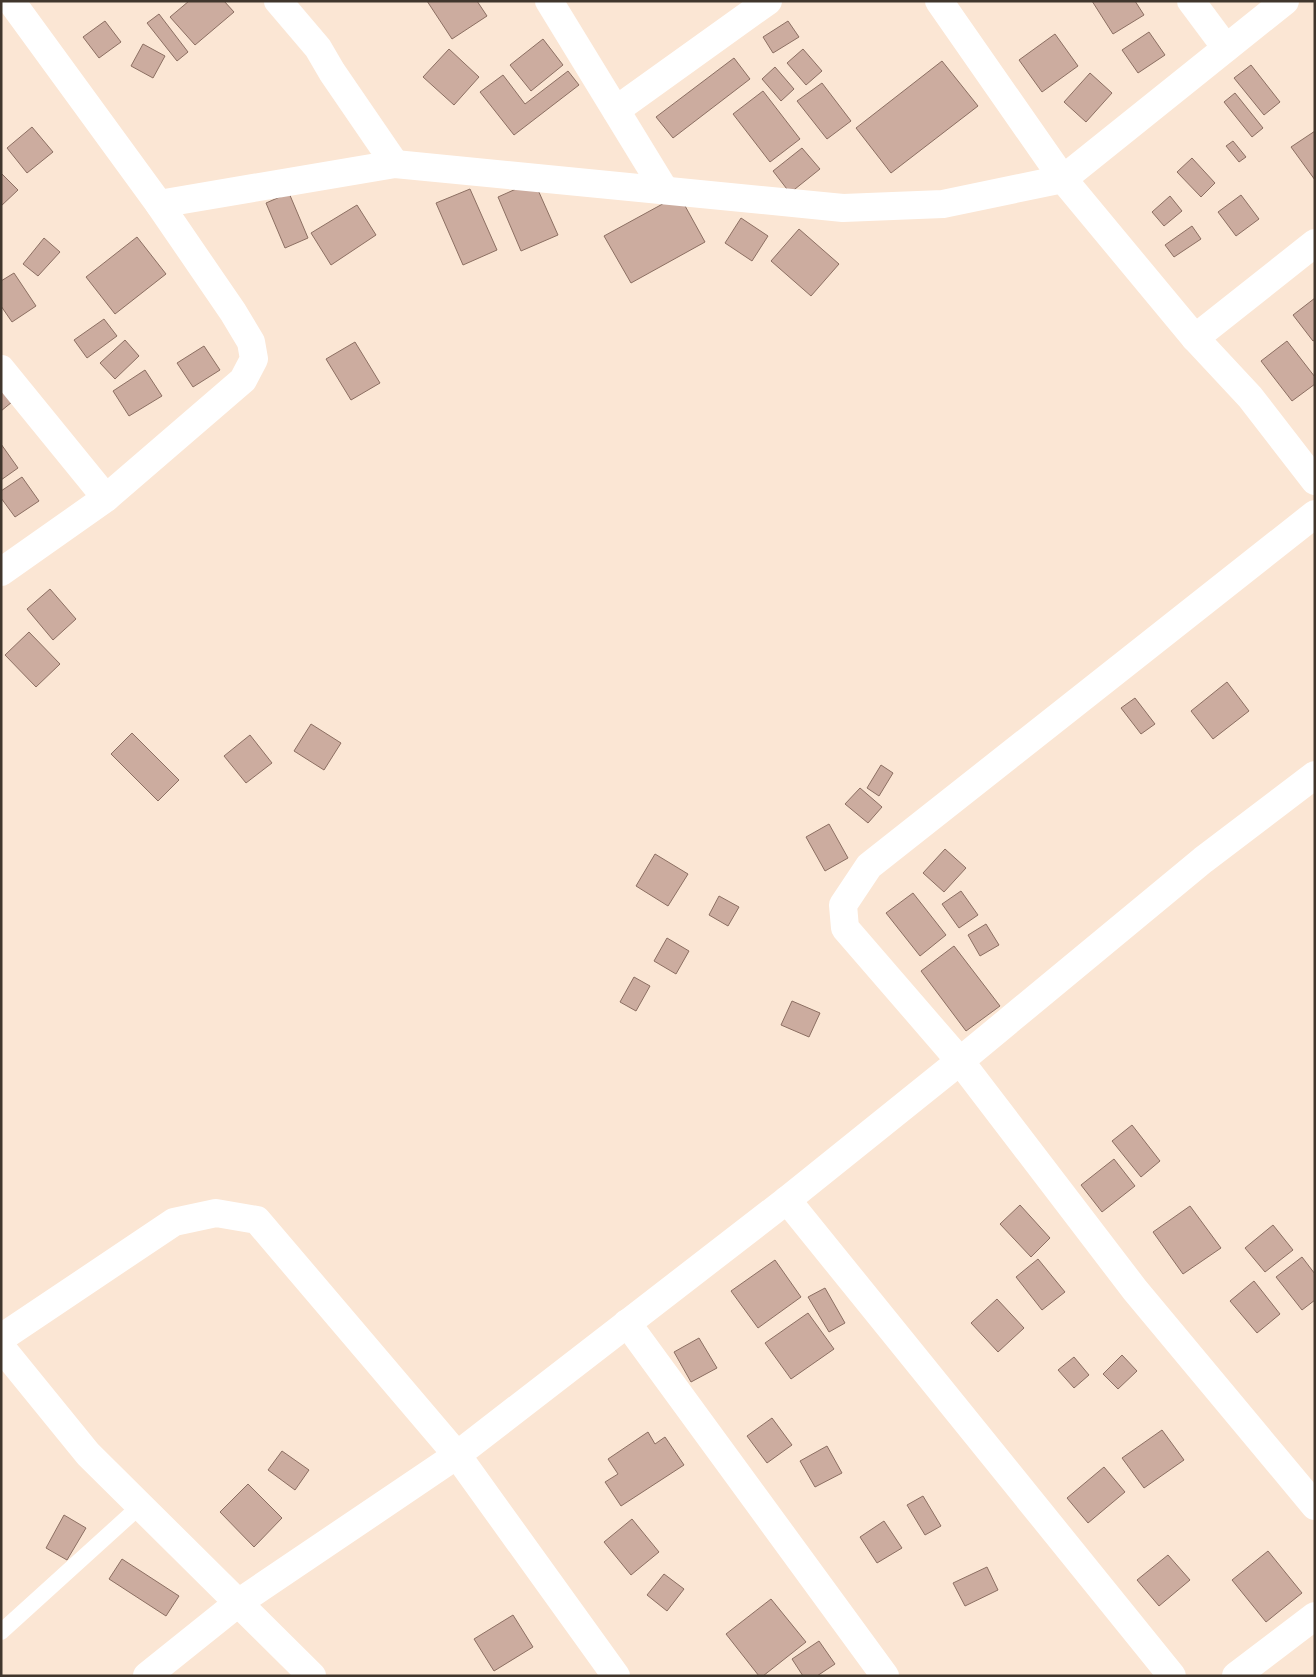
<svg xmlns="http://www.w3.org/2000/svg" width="1316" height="1677" font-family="'Alegreya Sans',sans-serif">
<rect width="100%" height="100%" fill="#fbe6d4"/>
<!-- building -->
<g fill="#ccac9f" stroke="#8c6f62">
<path d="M189,1H224L234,12L195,45L170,17Z"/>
<path d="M427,1H477L487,16L452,39Z"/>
<path d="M1092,1H1135L1144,15L1113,34Z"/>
<path d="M159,14L188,52L177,61L147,23Z"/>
<path d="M105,21L121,42L99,58L83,37Z"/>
<path d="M788,21L799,37L773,53L763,37Z"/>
<path d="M1149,32L1165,55L1138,73L1122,50Z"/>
<path d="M1055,34L1078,66L1042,92L1019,60Z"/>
<path d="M543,39L563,65L531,91L510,65Z"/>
<path d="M143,44L165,56L153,78L131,66Z"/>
<path d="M449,49L479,77L454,105L423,77Z"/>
<path d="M803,49L822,71L806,85L787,63Z"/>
<path d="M734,58L750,79L673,138L656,117Z"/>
<path d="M942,61L978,106L891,173L856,128Z"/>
<path d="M1251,65L1280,102L1264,115L1234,78Z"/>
<path d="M775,67L794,89L781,101L762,79Z"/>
<path d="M568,71L579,85L514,135L480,92L503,75L525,104Z"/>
<path d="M1090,73L1112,93L1086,122L1064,102Z"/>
<path d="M822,83L851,121L827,139L797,101Z"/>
<path d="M763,91L800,139L770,162L733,114Z"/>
<path d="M1235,93L1263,128L1252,137L1224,102Z"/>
<path d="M32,127L53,152L27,173L7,148Z"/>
<path d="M1315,131V180L1291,147Z"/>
<path d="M1233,141L1246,157L1239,162L1226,146Z"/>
<path d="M802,148L820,169L790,193L773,171Z"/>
<path d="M1192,158L1215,183L1201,197L1177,172Z"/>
<path d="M1,173L18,190L1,206Z"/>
<path d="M534,181L558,235L521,251L498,197Z"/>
<path d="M470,189L497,250L463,265L436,203Z"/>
<path d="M289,193L308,238L285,248L266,203Z"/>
<path d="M679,195L705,242L631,283L604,236Z"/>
<path d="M1241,195L1259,219L1236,236L1218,212Z"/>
<path d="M1170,196L1182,211L1164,226L1152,212Z"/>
<path d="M357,205L376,235L331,265L311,233Z"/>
<path d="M741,218L768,236L752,261L725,243Z"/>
<path d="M1192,226L1201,239L1174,257L1165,245Z"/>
<path d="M799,229L839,264L811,296L771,261Z"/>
<path d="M137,237L166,274L115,314L86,277Z"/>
<path d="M44,238L60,252L38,276L23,264Z"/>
<path d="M14,273L36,306L12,322L1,306V281Z"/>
<path d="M1315,298V340L1313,341L1293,315Z"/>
<path d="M104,319L117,336L87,358L74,340Z"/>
<path d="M125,340L139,356L115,379L100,363Z"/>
<path d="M1287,341L1315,377V384L1292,401L1261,361Z"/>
<path d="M355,342L380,383L351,400L326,359Z"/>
<path d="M204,346L220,370L193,387L177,363Z"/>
<path d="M145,370L162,396L129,416L113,391Z"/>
<path d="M1,389L12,402L1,411Z"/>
<path d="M1,444L18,468L1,480Z"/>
<path d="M22,477L39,501L15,517L1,498V491Z"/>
<path d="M50,589L76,619L53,640L27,609Z"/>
<path d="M29,632L60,664L36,687L5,655Z"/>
<path d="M1227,682L1249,711L1213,739L1191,711Z"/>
<path d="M1135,698L1155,724L1141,734L1121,708Z"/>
<path d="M311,724L341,743L324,770L294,751Z"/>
<path d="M132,733L179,780L158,801L111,754Z"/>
<path d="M250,735L272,763L246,783L224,756Z"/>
<path d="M881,765L893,773L879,796L867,788Z"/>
<path d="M860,788L882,807L868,823L845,804Z"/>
<path d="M829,824L848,858L825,871L806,837Z"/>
<path d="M945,849L966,868L944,892L923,873Z"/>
<path d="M655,854L688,874L668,906L636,886Z"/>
<path d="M961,891L978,915L959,928L942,904Z"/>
<path d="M913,893L946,935L920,956L886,913Z"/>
<path d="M719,896L739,907L728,926L709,915Z"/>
<path d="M986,924L999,945L980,956L968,935Z"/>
<path d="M667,938L689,951L676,974L654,961Z"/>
<path d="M954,946L1000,1006L966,1031L921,971Z"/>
<path d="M634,977L650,986L636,1011L620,1002Z"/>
<path d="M792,1001L820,1013L809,1037L781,1025Z"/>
<path d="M1132,1125L1160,1161L1141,1177L1112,1141Z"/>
<path d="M1114,1159L1135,1186L1102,1212L1081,1185Z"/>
<path d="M1020,1205L1050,1238L1031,1257L1000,1224Z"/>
<path d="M1190,1206L1221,1248L1183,1274L1153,1232Z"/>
<path d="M1273,1225L1293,1250L1265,1272L1245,1248Z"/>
<path d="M1302,1257L1315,1274V1300L1302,1310L1276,1277Z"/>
<path d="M1038,1259L1065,1292L1042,1310L1016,1277Z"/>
<path d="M775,1260L801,1297L758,1328L731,1291Z"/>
<path d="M1254,1281L1280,1314L1257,1333L1230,1301Z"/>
<path d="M825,1288L845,1323L829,1332L808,1297Z"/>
<path d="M997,1299L1024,1328L998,1352L971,1323Z"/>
<path d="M808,1313L834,1349L791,1379L765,1343Z"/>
<path d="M699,1338L717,1368L691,1382L674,1352Z"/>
<path d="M1122,1355L1137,1371L1118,1389L1103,1374Z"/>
<path d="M1074,1357L1089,1375L1074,1388L1058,1370Z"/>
<path d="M772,1418L792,1445L767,1463L747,1436Z"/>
<path d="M1162,1430L1184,1460L1144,1488L1122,1458Z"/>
<path d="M648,1432L655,1444L665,1437L684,1465L621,1506L605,1482L618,1474L608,1459Z"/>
<path d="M827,1446L842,1473L815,1487L800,1461Z"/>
<path d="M282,1451L309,1470L295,1490L268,1470Z"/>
<path d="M1104,1467L1125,1492L1088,1523L1067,1498Z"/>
<path d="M248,1484L282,1518L254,1547L220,1512Z"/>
<path d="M923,1496L941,1526L925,1535L907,1505Z"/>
<path d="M64,1515L86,1528L67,1560L46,1548Z"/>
<path d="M632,1519L659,1552L631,1575L604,1542Z"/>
<path d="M884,1521L902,1548L877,1563L860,1537Z"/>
<path d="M1268,1551L1302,1593L1266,1622L1232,1580Z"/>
<path d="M1168,1555L1190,1580L1159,1606L1137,1580Z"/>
<path d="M122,1559L179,1596L166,1616L109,1579Z"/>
<path d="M987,1567L998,1590L965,1606L953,1583Z"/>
<path d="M664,1574L684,1589L667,1611L647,1595Z"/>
<path d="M771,1599L806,1642L763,1676H759L726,1634Z"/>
<path d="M513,1615L533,1647L494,1671L474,1639Z"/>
<path d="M819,1641L835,1664L817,1676H803L792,1659Z"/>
</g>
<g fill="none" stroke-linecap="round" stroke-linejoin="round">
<!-- service -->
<path stroke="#fff" stroke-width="16" d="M1,1632L140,1506"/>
<!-- minor -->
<g stroke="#fff" stroke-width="28">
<path d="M278,1L318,48L332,72L395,164"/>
<path d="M549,1L664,189"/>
<path d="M939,1L1063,179L1195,338L1250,397L1315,481"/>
<path d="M1191,1L1226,48"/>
<path d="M616,110L768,1"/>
<path d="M159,204L395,164L843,208L943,204L1063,179L1285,1"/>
<path d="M1195,338L1315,243"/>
<path d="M1,369L106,498"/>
<path d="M1315,514L869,866L843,905L845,928L960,1061L1135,1290L1315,1506"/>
<path d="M1,572L106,498L243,380L254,359L251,342L233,312L159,204L11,1"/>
<path d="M787,1200L1172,1676"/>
<path d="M627,1323L885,1676"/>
<path d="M1,1338L174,1222L216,1213L257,1220L457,1455L616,1676"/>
<path d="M1,1347L88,1454L312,1676"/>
<path d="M147,1676L238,1603L457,1455L787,1200L960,1061L1203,860L1315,775"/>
<path d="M1236,1676L1315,1616"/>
</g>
</g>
<!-- border -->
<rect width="1316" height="1677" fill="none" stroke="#40362d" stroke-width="5"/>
</svg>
